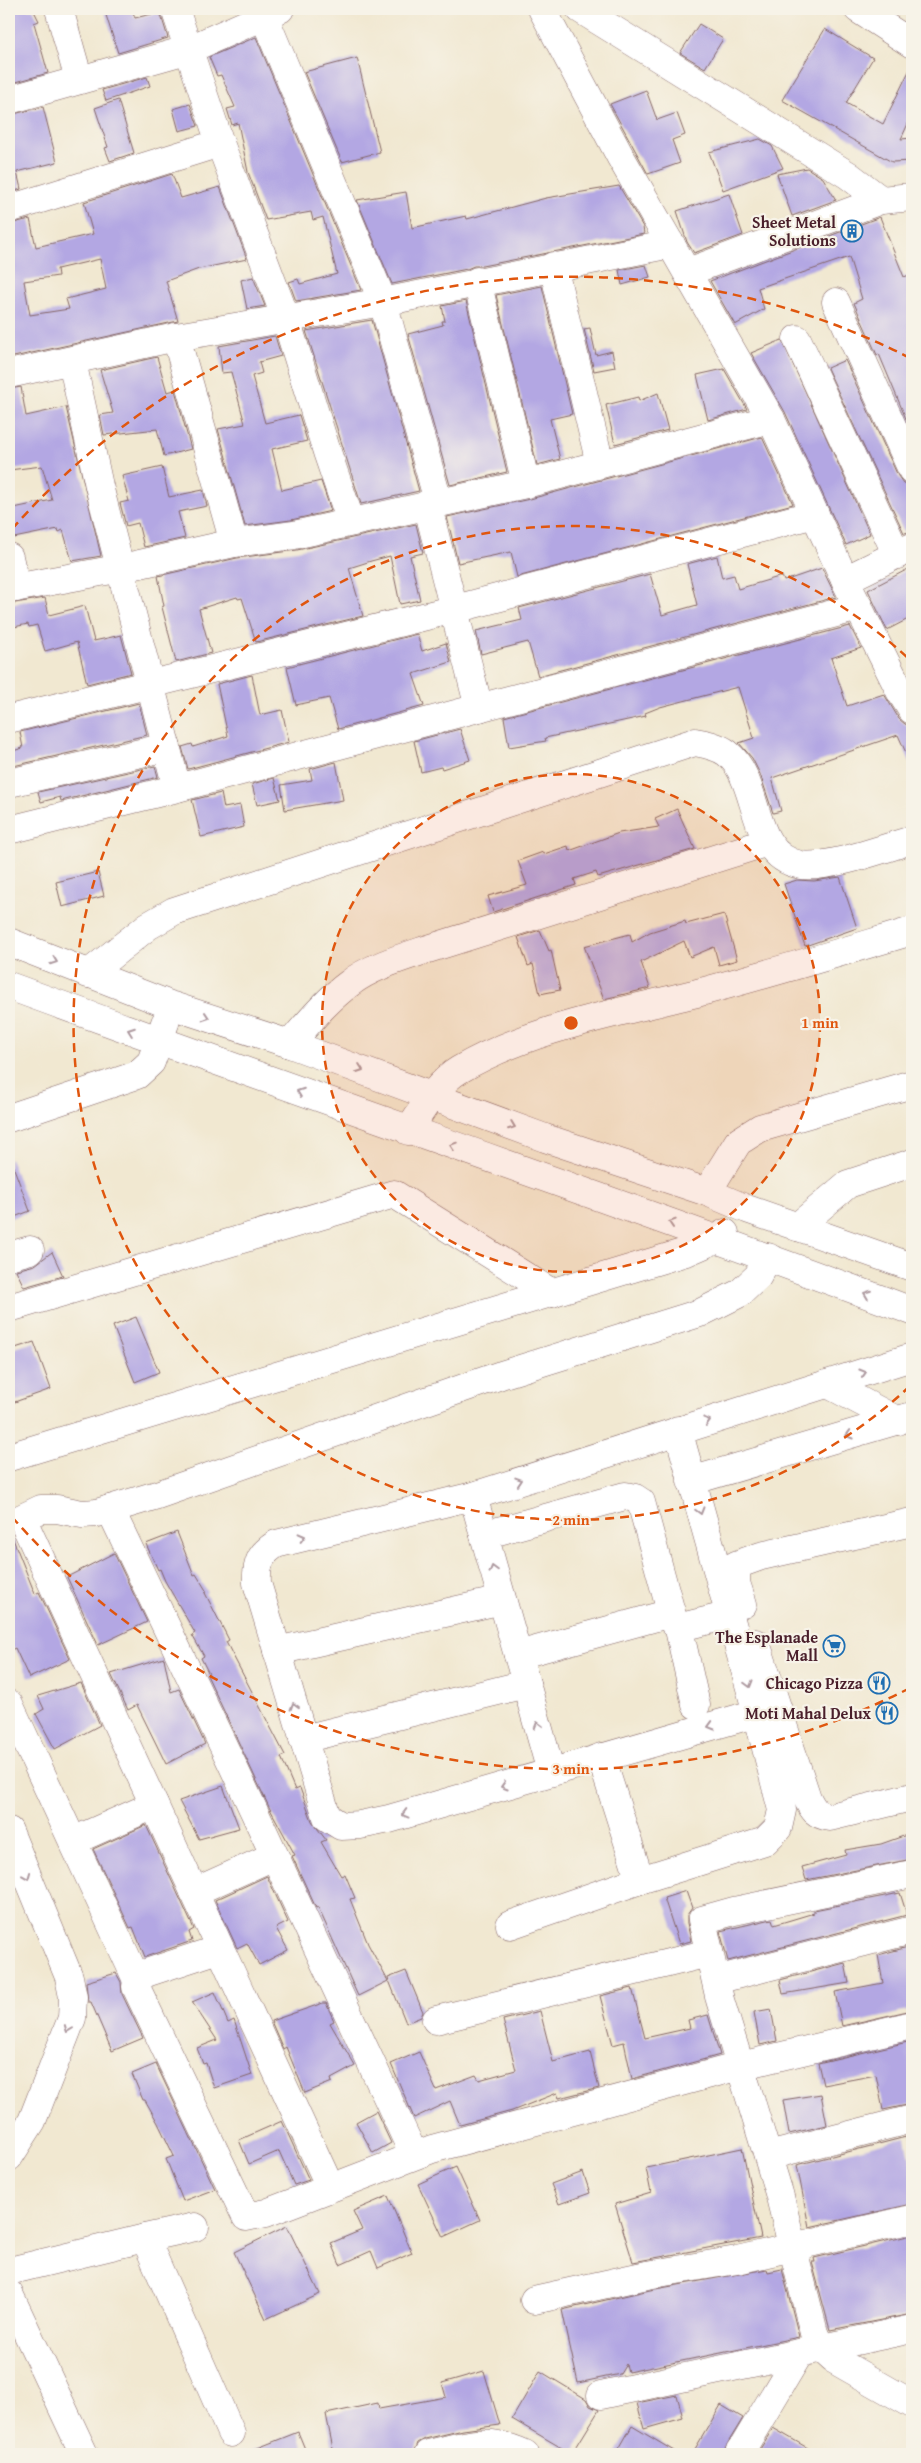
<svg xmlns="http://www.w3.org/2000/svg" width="921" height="2463" font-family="'Gentium Book Plus',serif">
<rect width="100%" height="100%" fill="#f7f3e8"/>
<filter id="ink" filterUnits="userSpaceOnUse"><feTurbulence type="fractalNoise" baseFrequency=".02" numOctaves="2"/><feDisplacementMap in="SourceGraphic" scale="10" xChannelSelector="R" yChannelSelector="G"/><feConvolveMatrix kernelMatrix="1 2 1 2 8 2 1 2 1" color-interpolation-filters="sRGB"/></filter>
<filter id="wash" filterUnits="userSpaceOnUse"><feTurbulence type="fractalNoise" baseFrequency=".0096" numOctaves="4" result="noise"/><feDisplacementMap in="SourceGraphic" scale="20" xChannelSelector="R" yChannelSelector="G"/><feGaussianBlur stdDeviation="1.12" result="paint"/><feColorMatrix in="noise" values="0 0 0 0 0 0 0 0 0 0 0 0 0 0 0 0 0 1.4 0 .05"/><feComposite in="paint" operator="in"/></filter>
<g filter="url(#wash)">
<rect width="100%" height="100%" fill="#f1e8d1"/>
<g id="blocks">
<!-- building -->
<g fill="#b3a7e3" fill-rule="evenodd">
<path d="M9,9H33L39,21L34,23L48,73L9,84Z"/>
<path d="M116,9H132L135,18L160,12L168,38L118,53L105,12Z"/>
<path d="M699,24L723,39L705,68L680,53Z"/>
<path d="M825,29L873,58L846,103L883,124L912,65V115L901,139L912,138V161L892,162L782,100Z"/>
<path d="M256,37L361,290L296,301L289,282L298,279L300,284L337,274L323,217L313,220L311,212L266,220L248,172L238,123L232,125L227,109L235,107L221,75L217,76L209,57Z"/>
<path d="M357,58L380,152L342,162L304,72Z"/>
<path d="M147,77L150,86L106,101L102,90Z"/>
<path d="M646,90L657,120L677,113L685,135L672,140L680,163L648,174L610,104Z"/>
<path d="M118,100L134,153L110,161L105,148L108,147L95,108Z"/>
<path d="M190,104L198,126L179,131L173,109Z"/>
<path d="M43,107L57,162L17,172L21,189L9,193V115Z"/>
<path d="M760,139L772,146L783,168L723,190L709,152Z"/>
<path d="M807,168L823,178L836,200L792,216L777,174Z"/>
<path d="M172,174L181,198L220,187L247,259L199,269L166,281L178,321L9,358V224L30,219L36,247L93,234L84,202ZM100,259L106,289L66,299L69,309L30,315L24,281L58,276L57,269Z"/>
<path d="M619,186L643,227L644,234L482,266H474L467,269L392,284L357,200L406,192L412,228L466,216L467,219L546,198Z"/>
<path d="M729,194L743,235L694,253L687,242L677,211Z"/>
<path d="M880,217L904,277L912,274V433L879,354L877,355L854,303L862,299L849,257L758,288L764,309L735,325L710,281Z"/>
<path d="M646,265L650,277L622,285L619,270Z"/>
<path d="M253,277L265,306L247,309L241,280Z"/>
<path d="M542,286L572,414L550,419L560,459L537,465L496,295Z"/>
<path d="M466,301L507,472L450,485L408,334L443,325L442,321H445L442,306Z"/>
<path d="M372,320L419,491L361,504L306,331Z"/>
<path d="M590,328L596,355L612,351L615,367L594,371L584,329Z"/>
<path d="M275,336L281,356L259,362L262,373L252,376L265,423L299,415L307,441L272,449L282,490L321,481L331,511L291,520L245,526L218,429L245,424L231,372L222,373L219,346Z"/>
<path d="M782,340L870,534L846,545L785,412L751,353Z"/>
<path d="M157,357L167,392L175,390L191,449L164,456L157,429L104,435L100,415L113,413L100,370Z"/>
<path d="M845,360L898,476L903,483L912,485V532L904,533L827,368Z"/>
<path d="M724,369L747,409L708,420L697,375Z"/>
<path d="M21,387L26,416L66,407L101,556L72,561L63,530L59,532L58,529L9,539V509L52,500L42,466L9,470V389Z"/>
<path d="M658,393L668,430L615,444L606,405L638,397L639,401Z"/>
<path d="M762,437L793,504L517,577L511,552L458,563L447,517L530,499Z"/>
<path d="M162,467L169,497L203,490L207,506L178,512L185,538L144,547L138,523L126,526L120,503L129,501L122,476Z"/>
<path d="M416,524L423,553L410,556L420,600L400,604L390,556L371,561L349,568L363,616L256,642L242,598L238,599L237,597L199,609L211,653L176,662L162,607L164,606L158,576L237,558L297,550Z"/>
<path d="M717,556L722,578L734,575L738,589L782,576L784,581L822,568L836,597L538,676L528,642L481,654L476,631L522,620L519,608L650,574L662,615L697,605L687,564Z"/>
<path d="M912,567V617L887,630L868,590Z"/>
<path d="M45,598L49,615L85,606L94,641L121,635L131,673L87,684L77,642L45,651L37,625L29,627L28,624L9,628V604Z"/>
<path d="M850,626L861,648L831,658L847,706L884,694L899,719L905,724L912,726V766L898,735L772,778L781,811L773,813L760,774L752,758L739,743L754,738L738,687L660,707L645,713L646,716L545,738L546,741L509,747L504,717Z"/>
<path d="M417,634L422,651L446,643L451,662L413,674L424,706L338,729L329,698L296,705L287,667Z"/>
<path d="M252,675L260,715L282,710L289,742L188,769L182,747L192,744L193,747L228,736L217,684Z"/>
<path d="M139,703L147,735L9,767V752L23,748L20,732Z"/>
<path d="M460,729L470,760L442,769L441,767L421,772L414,741Z"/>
<path d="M336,762L343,800L285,810L281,785L312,780L310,769Z"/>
<path d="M155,766L158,777L61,801L60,797L41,802L38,792Z"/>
<path d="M274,778L280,800L257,805L252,784Z"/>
<path d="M221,793L224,808L240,805L244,827L201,837L192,800Z"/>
<path d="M677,809L695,849L598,877L596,872L574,879L576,885L493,912L488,896L527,885L518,861L543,852L544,854L568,846L569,851L619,833L659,827L655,819Z"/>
<path d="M98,872L104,896L62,907L56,882Z"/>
<path d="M840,877L857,928L805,946L784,884L797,880L814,881Z"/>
<path d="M724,914L737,960L719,965L714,947L690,957L684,941L641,962L650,988L604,999L584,946L630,934L632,942L650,932L685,921L686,924Z"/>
<path d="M540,930L549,951L551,950L560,990L540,994L533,964L528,966L518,937Z"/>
<path d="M10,1158L30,1211L9,1219V1159Z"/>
<path d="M52,1252L63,1276L24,1287L16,1270L35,1265Z"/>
<path d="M136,1317L159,1372L135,1382L113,1326Z"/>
<path d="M34,1342L51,1389L9,1404V1350Z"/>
<path d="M9,1529L35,1594L39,1592L70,1659L29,1678L15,1648L9,1651Z"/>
<path d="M177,1532L194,1575L196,1574L207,1592L205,1593L229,1640L226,1642L285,1755L281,1757L295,1790L300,1788L312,1821L326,1840L321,1842L341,1876L345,1874L355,1898L350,1899L368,1944L388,1981L358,1996L318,1907L316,1908L292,1856L295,1855L269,1807L207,1675L209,1674L201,1658L204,1656L192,1635L195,1633L165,1581L160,1569L158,1570L146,1544Z"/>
<path d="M114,1553L147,1622L98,1645L67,1577Z"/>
<path d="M164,1658L171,1692L179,1689L205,1744L166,1764L137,1705L128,1710L111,1674Z"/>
<path d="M81,1683L100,1725L55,1749L36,1714L44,1709L38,1696Z"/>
<path d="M223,1786L239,1828L199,1839L179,1801Z"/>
<path d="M146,1825L194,1929L189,1932L192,1941L145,1957L133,1927L130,1928L93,1849Z"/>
<path d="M912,1833V1859L806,1880L802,1867L846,1855L845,1850L881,1844Z"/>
<path d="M267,1876L288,1922L276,1928L288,1950L259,1965L247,1943L237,1948L215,1900Z"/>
<path d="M686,1891L692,1908L687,1915V1923L691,1941L679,1944L664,1898Z"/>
<path d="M900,1893L907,1915L728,1961L720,1931L772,1919L774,1925L814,1913V1910Z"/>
<path d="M912,1946V2010L842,2026L835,1992L883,1983L878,1955Z"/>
<path d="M845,1963L849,1983L783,1994L780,1980Z"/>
<path d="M406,1971L423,2012L421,2017L406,2023L388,1978Z"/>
<path d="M116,1973L121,1982L122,1994L143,2038L112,2051L91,2002H88L86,1982Z"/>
<path d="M632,1988L645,2038L690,2028L688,2020L708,2015L720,2055L632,2079L624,2042L613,2045L600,1996Z"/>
<path d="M215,1992L228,2023L234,2020L252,2075L214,2088L206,2063L203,2064L197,2048L217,2040L192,2002Z"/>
<path d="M323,2003H326L334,2021L330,2023L355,2066L331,2079L332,2082L305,2093L286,2047L283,2049L271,2021Z"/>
<path d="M771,2009L777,2041L760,2045L754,2012Z"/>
<path d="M540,2011L553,2062L590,2052L599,2088L559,2098L557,2093L512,2111L460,2125L450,2101L414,2118L391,2064L419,2052L436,2090L476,2075L479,2080L516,2070L503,2020Z"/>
<path d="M912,2041V2104L883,2110L876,2075L823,2085L818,2063Z"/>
<path d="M156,2064L215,2189L183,2201L166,2159L174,2156L158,2123L145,2100H143L132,2074Z"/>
<path d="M821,2094L827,2125L789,2134L783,2100Z"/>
<path d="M376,2111L391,2143L373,2153L356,2122Z"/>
<path d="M282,2121L309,2180L294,2185L279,2151L249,2164L239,2140Z"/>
<path d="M906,2137L912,2171V2204L809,2227L797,2165Z"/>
<path d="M742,2148L761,2238L633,2262L615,2204L651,2193L646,2168Z"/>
<path d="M456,2167L480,2220L443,2237L418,2184Z"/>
<path d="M583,2172L590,2193L559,2204L551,2184Z"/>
<path d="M388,2196L412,2253L378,2268L371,2251L340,2265L331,2243L362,2230L353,2211Z"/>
<path d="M287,2226L320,2294L266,2319L234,2252Z"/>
<path d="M912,2235V2314L830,2330L812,2262H815L814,2258Z"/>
<path d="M767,2269L768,2272L782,2269L799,2337L628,2372L626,2364L620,2374L578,2383L562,2310L650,2290Z"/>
<path d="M484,2371L500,2425L463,2430L425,2439L418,2443L414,2454H334L326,2414L378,2403L379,2409L446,2397L442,2383Z"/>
<path d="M540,2371L586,2399L590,2406L599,2410L572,2454L512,2419Z"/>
<path d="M677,2395L683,2418L644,2429L637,2403Z"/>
<path d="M721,2405L743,2418L726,2446L723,2454H692Z"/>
<path d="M632,2426L679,2454H616Z"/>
<path d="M773,2428L818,2454H757Z"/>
<path d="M298,2432L307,2454H245V2453Z"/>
</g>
</g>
</g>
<g filter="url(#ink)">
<use href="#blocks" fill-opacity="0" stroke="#846565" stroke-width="1"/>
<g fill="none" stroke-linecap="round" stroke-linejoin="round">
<!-- minor casing -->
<g stroke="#846565" stroke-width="29">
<g id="minor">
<path d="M59,9L79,80"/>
<path d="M175,9L220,143L286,319L327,452L351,522"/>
<path d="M261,9L383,302L438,501"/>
<path d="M542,9L620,156L771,419L845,580L900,691L912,710"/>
<path d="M580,9L848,175L881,200"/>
<path d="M9,100L190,49L280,9"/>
<path d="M9,209L220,143"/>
<path d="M553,266L600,464"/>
<path d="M688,272L881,200L912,197"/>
<path d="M477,281L526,484"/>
<path d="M836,302L912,470"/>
<path d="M176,337L234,543"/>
<path d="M797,339L897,555"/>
<path d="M72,361L99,486L177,788"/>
<path d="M9,374L176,337L383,302L671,244"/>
<path d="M427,504L479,708"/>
<path d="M9,557L16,588"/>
<path d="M845,580L912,547"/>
<path d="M9,589L122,568L234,543L294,535L526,484L771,419"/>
<path d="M9,719L455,609L815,514"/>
<path d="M9,783L167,747"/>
<path d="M9,830L170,790L859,607"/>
<path d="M9,942L170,1005L290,1044L545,1138L707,1192L747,1209L912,1267"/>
<path d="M88,974L148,926L174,911L695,742C706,744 718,746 727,753C762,781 748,856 801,865C828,869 884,848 912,840"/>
<path d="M9,986C309,1096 613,1199 912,1311"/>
<path d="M290,1044C309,1022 327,1000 350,983C370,967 404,957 428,949L768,842"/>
<path d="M9,1118L137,1075L151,1062L165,1023"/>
<path d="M408,1131C422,1110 437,1083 459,1070C530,1028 618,1013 697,993C769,974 841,952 912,931"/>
<path d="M707,1192L738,1142L760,1128L912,1084"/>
<path d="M797,1227L848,1184L912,1163"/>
<path d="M9,1256L30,1250"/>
<path d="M9,1308L394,1194L552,1293"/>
<path d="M828,1384L898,1421"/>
<path d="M9,1457L689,1251L719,1238L725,1233"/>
<path d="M691,1481L912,1416"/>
<path d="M473,1496L551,1772"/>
<path d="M110,1509L232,1764L414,2155"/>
<path d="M484,1535L625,1496L635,1498L641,1502L674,1623L681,1627L730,1615"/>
<path d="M743,1604L736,1583V1565L761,1556L912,1522"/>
<path d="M678,1625L696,1705"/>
<path d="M756,1643L807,1798C813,1810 816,1815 830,1817L912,1797"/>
<path d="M277,1651L502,1600"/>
<path d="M518,1655L671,1613"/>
<path d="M9,1704L137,1980"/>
<path d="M757,1713L389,1819L360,1825L341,1826L327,1817L257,1583C256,1564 260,1554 276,1544L473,1496L912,1357"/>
<path d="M303,1739L526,1684"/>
<path d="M601,1757L640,1880"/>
<path d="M9,1831L69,1977L73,1997L72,2018L32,2121L9,2157"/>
<path d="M73,1841L154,1805"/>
<path d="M912,1874L734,1911L702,1920L720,2000L779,2193L814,2333L821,2348L833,2359L912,2404"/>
<path d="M194,1892L274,1856"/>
<path d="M510,1925L640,1880L765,1841L778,1828L782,1810L757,1713L678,1430"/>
<path d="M219,1949L146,1973L137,1980L136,1987L246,2217L266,2213L432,2149L740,2066L912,2025"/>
<path d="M716,1980L912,1930"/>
<path d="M436,2020L709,1953"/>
<path d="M768,2156L912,2119"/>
<path d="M330,2187L22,1518L41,1509H57L82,1514L97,1513L157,1495L501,1375L700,1313L740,1293L758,1276L768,1257"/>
<path d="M195,2227L145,2238L231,2433"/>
<path d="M9,2271L145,2238"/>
<path d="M9,2294L84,2454"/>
<path d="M534,2300L647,2275L737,2260L912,2219"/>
<path d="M601,2395L912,2329"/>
<path d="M429,2454C468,2445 487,2436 525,2454"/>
<path d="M739,2454L799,2354"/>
</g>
</g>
<!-- major casing -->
<g stroke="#846565" stroke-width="29">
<path id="major" d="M858,9L912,44"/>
</g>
<!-- minor -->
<use href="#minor" stroke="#fff" stroke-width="28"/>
<!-- major -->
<use href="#major" stroke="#fff" stroke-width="28"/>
</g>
<!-- one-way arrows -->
<defs><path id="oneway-chevron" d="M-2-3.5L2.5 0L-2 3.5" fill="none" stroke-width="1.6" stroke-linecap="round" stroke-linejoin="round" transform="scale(1.25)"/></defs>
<g stroke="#ae9aa0">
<use href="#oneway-chevron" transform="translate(54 961) rotate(21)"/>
<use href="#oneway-chevron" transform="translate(206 1017) rotate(18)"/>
<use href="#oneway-chevron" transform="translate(131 1031) rotate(-160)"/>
<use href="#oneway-chevron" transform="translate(360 1069) rotate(20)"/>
<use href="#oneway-chevron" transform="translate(300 1092) rotate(-160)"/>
<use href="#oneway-chevron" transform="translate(512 1126) rotate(21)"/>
<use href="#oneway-chevron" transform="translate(453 1146) rotate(-161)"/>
<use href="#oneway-chevron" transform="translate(672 1223) rotate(-162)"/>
<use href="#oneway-chevron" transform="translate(867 1294) rotate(-159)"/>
<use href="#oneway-chevron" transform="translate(863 1373) rotate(-17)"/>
<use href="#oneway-chevron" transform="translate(707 1421) rotate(-17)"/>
<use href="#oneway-chevron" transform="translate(849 1435) rotate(164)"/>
<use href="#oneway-chevron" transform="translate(519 1481) rotate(-18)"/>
<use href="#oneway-chevron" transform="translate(700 1511) rotate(74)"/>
<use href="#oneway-chevron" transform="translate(302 1537) rotate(-14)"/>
<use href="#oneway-chevron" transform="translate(493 1569) rotate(-106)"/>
<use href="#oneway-chevron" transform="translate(749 1684) rotate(74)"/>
<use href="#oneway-chevron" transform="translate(294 1706) rotate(-107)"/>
<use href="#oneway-chevron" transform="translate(538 1725) rotate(-106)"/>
<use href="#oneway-chevron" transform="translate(711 1726) rotate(164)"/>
<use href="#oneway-chevron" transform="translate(504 1786) rotate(163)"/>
<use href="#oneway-chevron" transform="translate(405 1814) rotate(165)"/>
<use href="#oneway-chevron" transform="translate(27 1876) rotate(68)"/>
<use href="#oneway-chevron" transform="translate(68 2029) rotate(111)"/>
</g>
</g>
<!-- distance rings -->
<circle cx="571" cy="1023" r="249" fill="#e0560e" fill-opacity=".12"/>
<g fill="none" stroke="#e0560e" stroke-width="2.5" stroke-dasharray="9 6">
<circle cx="571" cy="1023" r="249"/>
<path d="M910 1386A497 497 0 1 1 910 660"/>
<path d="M910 1688A746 746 0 0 1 12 1517M12 529A746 746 0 0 1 910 358"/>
</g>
<!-- icons -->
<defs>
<g id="building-ring" transform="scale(1.125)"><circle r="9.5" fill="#f7f3e8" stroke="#1f6fb2" stroke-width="1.5"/><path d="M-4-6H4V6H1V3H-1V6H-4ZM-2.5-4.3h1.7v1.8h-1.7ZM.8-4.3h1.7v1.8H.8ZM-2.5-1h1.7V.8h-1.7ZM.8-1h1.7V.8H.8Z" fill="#1f6fb2"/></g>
<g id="supermarket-ring" transform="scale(1.125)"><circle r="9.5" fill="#f7f3e8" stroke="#1f6fb2" stroke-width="1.5"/><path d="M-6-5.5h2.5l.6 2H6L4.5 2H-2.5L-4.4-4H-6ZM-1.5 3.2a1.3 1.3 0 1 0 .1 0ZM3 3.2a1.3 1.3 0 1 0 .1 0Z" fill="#1f6fb2"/></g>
<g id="restaurant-ring" transform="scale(1.125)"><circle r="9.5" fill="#f7f3e8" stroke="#1f6fb2" stroke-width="1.5"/><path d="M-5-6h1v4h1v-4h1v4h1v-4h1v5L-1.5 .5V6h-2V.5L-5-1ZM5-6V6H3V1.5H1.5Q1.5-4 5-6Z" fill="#1f6fb2"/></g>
</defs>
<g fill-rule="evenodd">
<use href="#building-ring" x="852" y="231"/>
<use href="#supermarket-ring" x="834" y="1646"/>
<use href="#restaurant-ring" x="879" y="1683"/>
<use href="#restaurant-ring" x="887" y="1713"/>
</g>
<g text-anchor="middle" stroke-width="4.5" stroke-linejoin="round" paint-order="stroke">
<!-- poi labels -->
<g font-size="16" font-weight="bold" fill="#4a1f2b" stroke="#f7f3e8" text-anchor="end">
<text x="836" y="228">Sheet Metal<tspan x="836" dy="18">Solutions</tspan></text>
<text x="818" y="1643">The Esplanade<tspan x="818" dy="18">Mall</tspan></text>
<text x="863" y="1689">Chicago Pizza</text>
<text x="871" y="1719">Moti Mahal Delux</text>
</g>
</g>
<circle cx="571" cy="1023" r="8" fill="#e0560e" stroke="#f7f3e8" stroke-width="2.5"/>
<g font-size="15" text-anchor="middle" font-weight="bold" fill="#e0560e" stroke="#f7f3e8" stroke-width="4.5" stroke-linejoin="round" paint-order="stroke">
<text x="820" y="1028">1 min</text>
<text x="571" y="1525">2 min</text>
<text x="571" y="1774">3 min</text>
</g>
<!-- margin -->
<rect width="921" height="2463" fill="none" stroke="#f7f3e8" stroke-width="30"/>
</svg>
